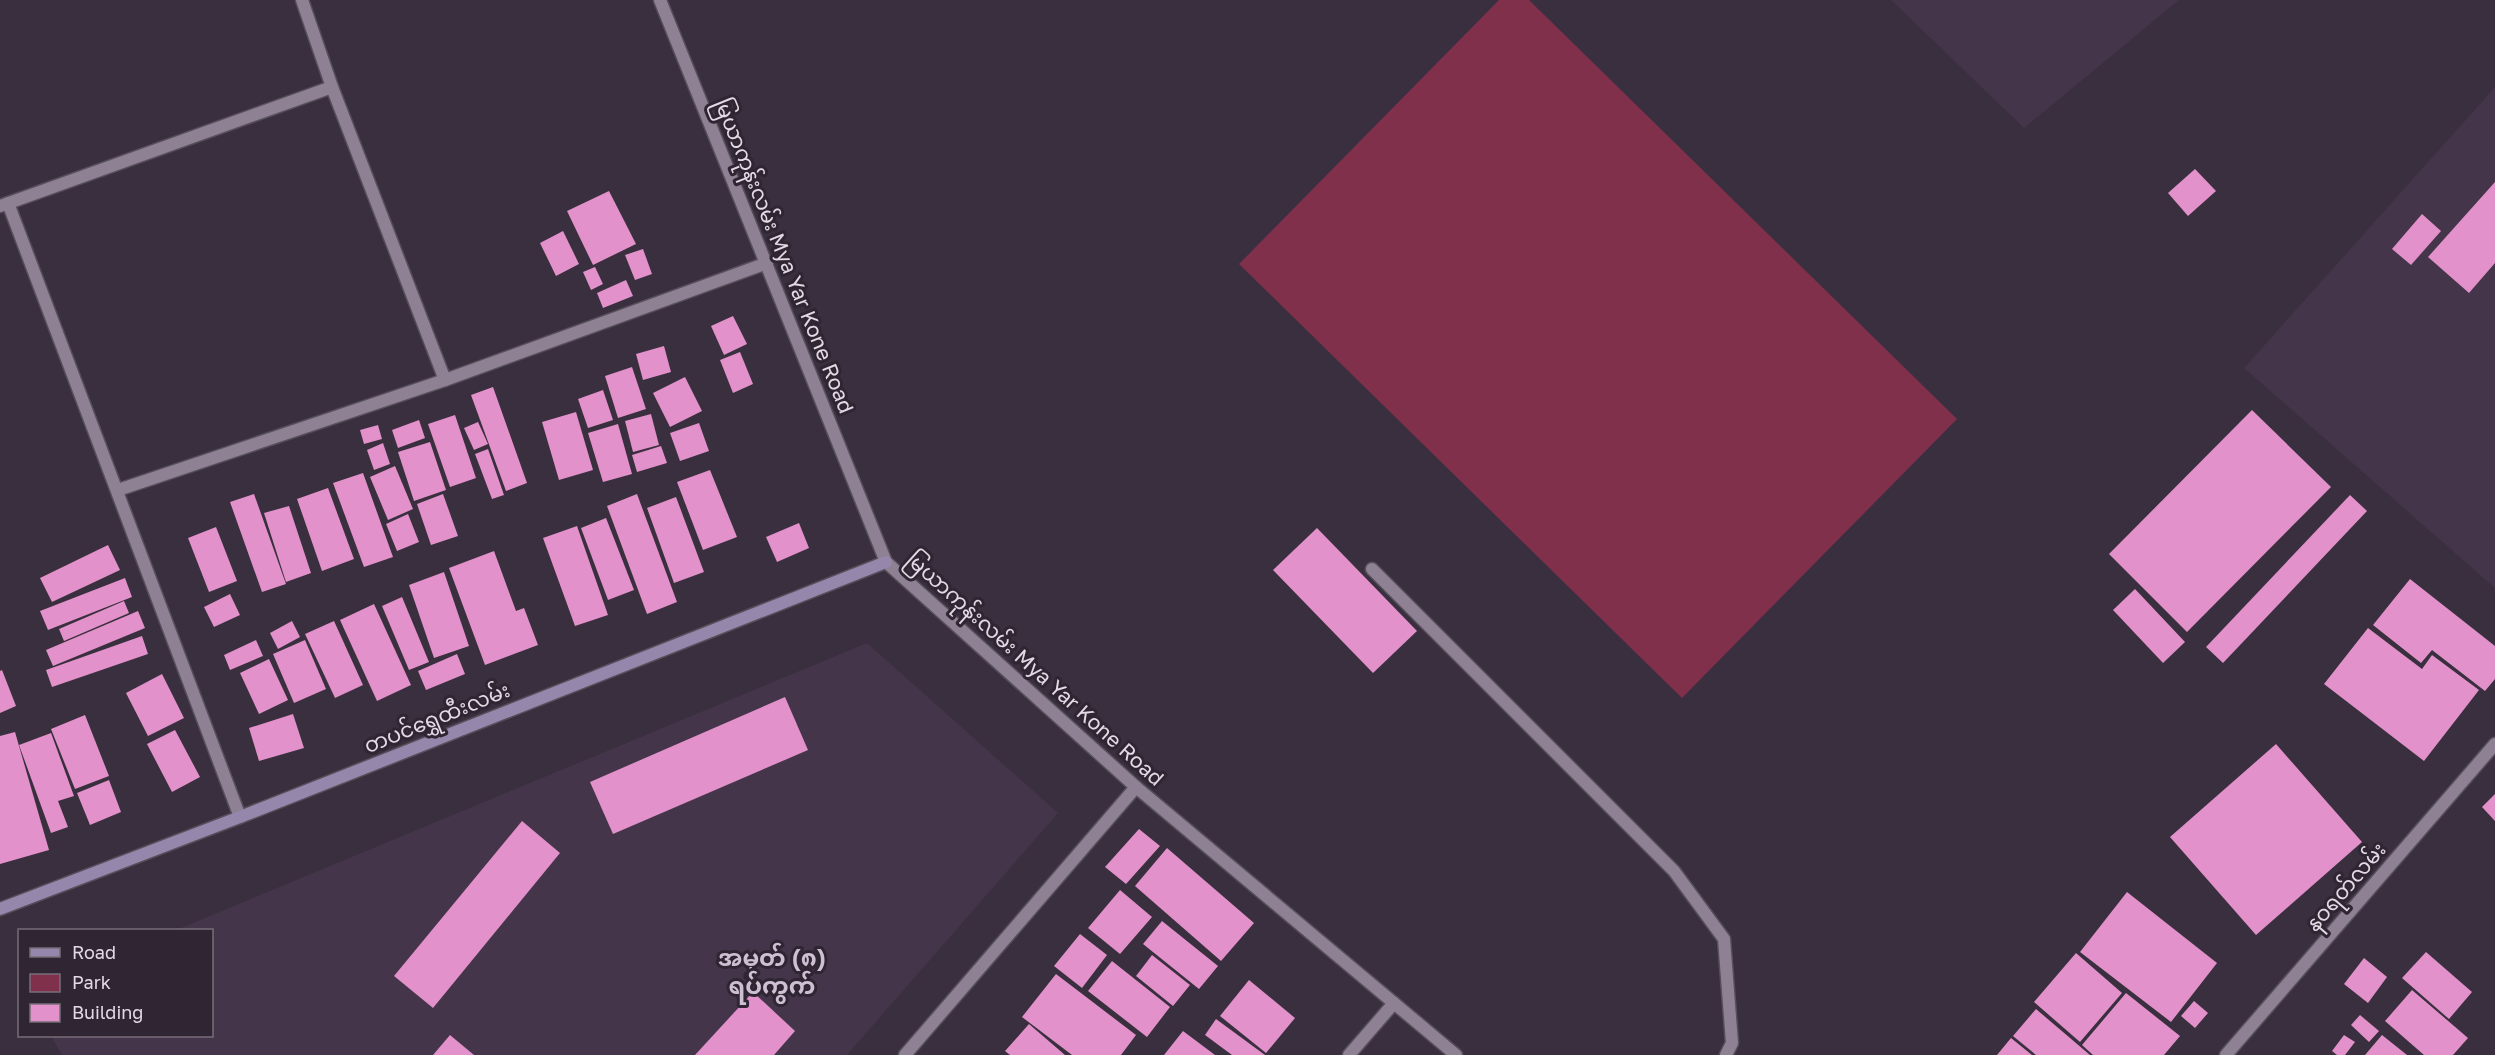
<svg xmlns="http://www.w3.org/2000/svg" width="2495" height="1055" font-family="'Golos Text','Noto Sans Myanmar',sans-serif">
<rect width="100%" height="100%" fill="#392f3e"/>
<!-- built -->
<g fill="#44354a">
<path d="M1891,0H2179L2024,128Z"/>
<path d="M2495,87V588L2244,368Z"/>
<path d="M867,643L1058,813L847,1055H62L51,1036H212V930H176Z"/>
</g>
<!-- green -->
<path fill="#81304c" d="M1499,0H1529L1957,419L1682,698L1239,264Z"/>
<!-- building -->
<g fill="#e391ca">
<path d="M2195,169L2216,191L2188,216L2168,193Z"/>
<path d="M2495,182V263L2469,293L2428,257Z"/>
<path d="M609,191L636,244L593,265L567,211Z"/>
<path d="M2422,214L2441,231L2411,265L2392,249Z"/>
<path d="M563,231L579,264L556,276L540,243Z"/>
<path d="M643,249L652,274L635,280L625,255Z"/>
<path d="M595,267L603,284L591,290L583,272Z"/>
<path d="M626,280L633,296L603,308L597,293Z"/>
<path d="M733,316L747,344L724,355L711,326Z"/>
<path d="M664,346L671,372L643,380L636,354Z"/>
<path d="M740,352L753,384L733,393L720,360Z"/>
<path d="M632,367L646,409L618,418L605,376Z"/>
<path d="M685,377L702,411L670,427L653,393Z"/>
<path d="M493,387L527,483L506,491L471,395Z"/>
<path d="M603,390L613,420L588,428L578,399Z"/>
<path d="M2252,410L2331,487L2187,632L2109,554Z"/>
<path d="M576,412L593,470L559,480L542,422Z"/>
<path d="M651,414L659,445L633,452L625,421Z"/>
<path d="M455,415L476,478L450,487L428,424Z"/>
<path d="M419,420L425,438L398,448L392,430Z"/>
<path d="M478,422L488,444L474,450L464,428Z"/>
<path d="M699,423L709,451L680,461L670,433Z"/>
<path d="M618,424L632,474L603,482L588,433Z"/>
<path d="M378,425L382,439L364,444L360,430Z"/>
<path d="M430,442L446,490L414,501L398,452Z"/>
<path d="M383,443L390,464L374,470L367,450Z"/>
<path d="M661,446L667,463L637,472L632,455Z"/>
<path d="M488,449L504,495L492,499L475,454Z"/>
<path d="M395,466L413,509L388,520L370,477Z"/>
<path d="M710,470L737,537L703,550L677,482Z"/>
<path d="M363,473L393,557L364,567L333,483Z"/>
<path d="M328,488L354,559L322,571L297,499Z"/>
<path d="M254,494L286,584L262,592L230,502Z"/>
<path d="M443,494L458,536L431,545L417,504Z"/>
<path d="M637,494L677,602L647,614L607,506Z"/>
<path d="M2350,495L2367,511L2223,663L2206,647Z"/>
<path d="M676,497L704,572L674,583L647,508Z"/>
<path d="M289,506L311,573L286,582L264,513Z"/>
<path d="M408,514L419,542L397,551L386,524Z"/>
<path d="M606,518L634,590L608,600L581,528Z"/>
<path d="M799,523L809,548L777,562L766,537Z"/>
<path d="M577,526L608,615L575,626L543,538Z"/>
<path d="M216,527L237,581L209,592L188,538Z"/>
<path d="M1317,528L1417,631L1373,673L1273,570Z"/>
<path d="M108,545L120,570L52,602L40,578Z"/>
<path d="M494,551L516,611L524,608L538,645L485,665L449,568Z"/>
<path d="M444,572L469,646L434,658L409,585Z"/>
<path d="M125,578L132,597L48,630L40,611Z"/>
<path d="M2410,579L2495,646V679L2485,691L2432,650L2421,663L2373,625Z"/>
<path d="M2135,589L2185,642L2163,663L2113,610Z"/>
<path d="M230,594L240,615L214,627L204,607Z"/>
<path d="M402,597L429,662L409,670L382,606Z"/>
<path d="M124,601L129,613L64,641L59,629Z"/>
<path d="M374,604L411,685L377,701L340,620Z"/>
<path d="M138,611L145,628L53,666L46,650Z"/>
<path d="M292,621L300,637L278,649L270,633Z"/>
<path d="M334,621L363,685L335,698L305,634Z"/>
<path d="M2368,628L2422,669L2432,655L2479,690L2424,761L2324,684Z"/>
<path d="M142,636L148,654L52,687L46,670Z"/>
<path d="M256,640L263,656L230,670L224,655Z"/>
<path d="M305,640L326,689L294,703L273,654Z"/>
<path d="M457,654L465,674L426,690L418,671Z"/>
<path d="M269,659L288,700L259,714L240,673Z"/>
<path d="M2,670L16,706L0,713V671Z"/>
<path d="M162,674L184,718L148,736L126,693Z"/>
<path d="M785,697L808,750L613,834L590,782Z"/>
<path d="M293,714L304,748L259,761L249,728Z"/>
<path d="M85,715L109,776L75,789L51,729Z"/>
<path d="M175,730L200,777L172,792L147,744Z"/>
<path d="M15,732L49,850L0,864V736Z"/>
<path d="M51,733L74,796L58,801L68,827L51,833L19,745Z"/>
<path d="M2276,744L2362,842L2256,935L2170,837Z"/>
<path d="M109,780L121,812L90,825L77,793Z"/>
<path d="M2495,794V821L2482,807Z"/>
<path d="M522,821L560,853L433,1008L394,976Z"/>
<path d="M1139,829L1160,846L1126,884L1105,867Z"/>
<path d="M1167,848L1254,923L1221,961L1135,886Z"/>
<path d="M1120,890L1152,917L1120,954L1088,928Z"/>
<path d="M2127,892L2217,963L2171,1022L2080,952Z"/>
<path d="M1162,921L1218,966L1199,989L1143,944Z"/>
<path d="M1080,934L1107,955L1082,988L1054,966Z"/>
<path d="M2426,952L2472,992L2449,1019L2402,978Z"/>
<path d="M2076,953L2122,993L2080,1042L2034,1002Z"/>
<path d="M1152,955L1190,985L1173,1006L1136,976Z"/>
<path d="M2364,958L2387,977L2368,1003L2344,984Z"/>
<path d="M1112,961L1170,1007L1147,1037L1088,991Z"/>
<path d="M1056,974L1136,1035L1121,1055H1072L1022,1017Z"/>
<path d="M1249,980L1295,1018L1266,1053L1220,1016Z"/>
<path d="M2412,990L2468,1038L2453,1055H2424L2385,1021Z"/>
<path d="M753,992L795,1031L774,1055H695Z"/>
<path d="M2126,993L2180,1036L2164,1055H2093L2082,1045Z"/>
<path d="M2194,1001L2208,1013L2195,1028L2181,1016Z"/>
<path d="M2036,1009L2090,1055H2036L2013,1036Z"/>
<path d="M2360,1015L2379,1031L2369,1042L2351,1025Z"/>
<path d="M1216,1019L1265,1055H1232L1205,1035Z"/>
<path d="M1029,1024L1065,1055H1010L1005,1051Z"/>
<path d="M1183,1031L1215,1055H1164Z"/>
<path d="M450,1035L474,1055H433Z"/>
<path d="M2344,1035L2355,1042L2345,1055H2337L2332,1051Z"/>
<path d="M2382,1035L2407,1055H2365Z"/>
<path d="M2011,1038L2032,1055H1997Z"/>
</g>
<g fill="none" stroke-linecap="round" stroke-linejoin="round">
<!-- lane casing -->
<g stroke="#564e5a" stroke-width="15">
<path id="lane" d="M1372,569L1674,871L1724,939L1732,1043L1726,1055"/>
</g>
<!-- street casing -->
<g stroke="#564e5a" stroke-width="15">
<g id="street">
<path d="M302,0L332,87L445,380"/>
<path d="M660,0L886,562L1136,787L1456,1055"/>
<path d="M8,203L240,817"/>
<path d="M0,206L332,87"/>
<path d="M118,490L445,380L767,263"/>
<path d="M905,1055L1136,787"/>
<path d="M1349,1055L1394,1003"/>
<path d="M2226,1055L2495,744"/>
</g>
</g>
<!-- secondary casing -->
<g stroke="#564e5a" stroke-width="15">
<path id="secondary" d="M0,909L240,817L886,562"/>
</g>
<!-- lane -->
<use href="#lane" stroke="#8d8193" stroke-width="12"/>
<!-- street -->
<use href="#street" stroke="#8d8193" stroke-width="12"/>
<!-- secondary -->
<use href="#secondary" stroke="#9487ab" stroke-width="12"/>
</g>
<g text-anchor="middle" stroke-width="6" stroke-linejoin="round" paint-order="stroke">
<!-- street labels -->
<g font-size="21" fill="#e2dbe5" stroke="#2f2533">
<text transform="translate(784 256) rotate(68)" y="7">မြယာကုန်းလမ်း Mya Yar Kone Road</text>
<text transform="translate(1035 669) rotate(42)" y="7">မြယာကုန်းလမ်း Mya Yar Kone Road</text>
<text transform="translate(437 718) rotate(-22)" y="7">တပင်ရွှေထီးလမ်း</text>
<text transform="translate(2346 887) rotate(-49)" y="7">နဝရတ်လမ်း</text>
</g>
<!-- quarter labels -->
<g font-size="24" font-weight="bold" fill="#cdc0d3" stroke="#2f2533">
<text x="772" y="966">အမှတ် (၈)<tspan x="772" dy="28">ရပ်ကွက်</tspan></text>
</g>
</g>
<!-- legend -->
<rect x="18" y="929" width="195" height="108" fill="#2f2533" stroke="#776e7a" stroke-width="1.5"/>
<rect x="30" y="948" width="30" height="9" fill="#9487ab" stroke="#776e7a" stroke-width="1.5"/>
<text x="72" y="959" font-size="18" fill="#e2dbe5">Road</text>
<rect x="30" y="974" width="30" height="18" fill="#81304c" stroke="#776e7a" stroke-width="1.5"/>
<text x="72" y="989" font-size="18" fill="#e2dbe5">Park</text>
<rect x="30" y="1004" width="30" height="18" fill="#e391ca" stroke="#776e7a" stroke-width="1.5"/>
<text x="72" y="1019" font-size="18" fill="#e2dbe5">Building</text>
</svg>
